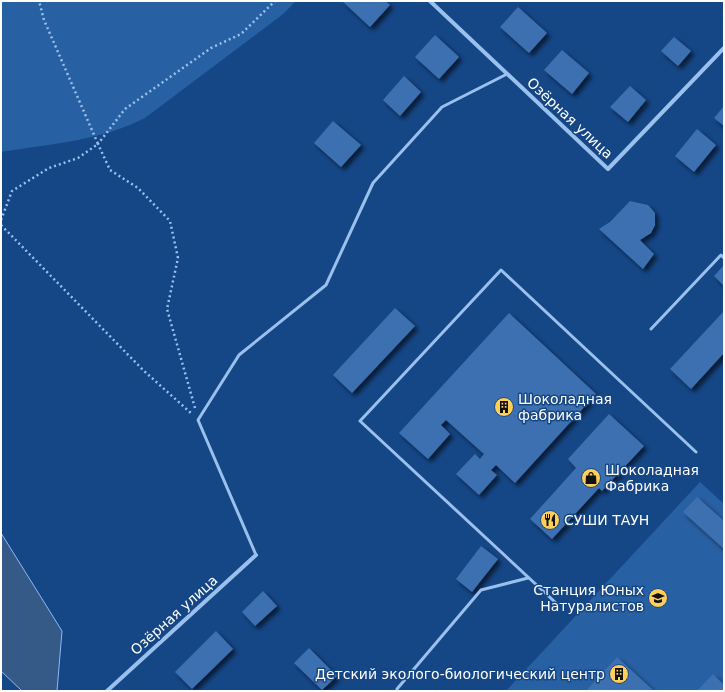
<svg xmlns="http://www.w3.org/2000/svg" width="725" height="692" font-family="'DejaVu Sans',sans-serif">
<defs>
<filter id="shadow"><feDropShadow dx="3.5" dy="3.5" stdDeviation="2" flood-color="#0009"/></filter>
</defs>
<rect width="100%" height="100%" fill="#154686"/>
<!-- green -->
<g fill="#2860a4">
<path d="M1,1H296L282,15L145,118C100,141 50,144 1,152Z"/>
<path d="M700,482L724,504V691H506Z"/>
</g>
<!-- water -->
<path fill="#355a88" stroke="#8cbbf1" d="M1,533L62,631L57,691H22L1,671Z"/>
<!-- building -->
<g fill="#3d70b0" filter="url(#shadow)">
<path d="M342,1H385L390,5L370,27Z"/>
<path d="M518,7L547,33L529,53L500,27Z"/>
<path d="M435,35L459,57L439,79L415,57Z"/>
<path d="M674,37L691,51L678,66L661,51Z"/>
<path d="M562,50L589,73L572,94L544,70Z"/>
<path d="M404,76L421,92L400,116L383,100Z"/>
<path d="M630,86L646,100L628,122L610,107Z"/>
<path d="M724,106V126L714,118Z"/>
<path d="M333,121L361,145L341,167L314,143Z"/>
<path d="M697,129L716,145L694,172L675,156Z"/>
<path d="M630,201L648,205L655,213V225L651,233L640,240L654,254L643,269L599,229L610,222Z"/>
<path d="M724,265V286L714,276Z"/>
<path d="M395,308L415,326L352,393L333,375Z"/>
<path d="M724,311V353L691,389L670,369Z"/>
<path d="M509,313L596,394L515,483L496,465L491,470L497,475L479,495L456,474L475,454L480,459L484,454L446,420L441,425L450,434L428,459L399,433Z"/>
<path d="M609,414L644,446L602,491L599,488L552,539L530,519L576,468L568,459Z"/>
<path d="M697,497L724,521V549L683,512Z"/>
<path d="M481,546L498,559L472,592L456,579Z"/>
<path d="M263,591L277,606L255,626L242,612Z"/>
<path d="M216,631L233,649L192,689L175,672Z"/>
<path d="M309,648L337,676L322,690L294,663Z"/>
<path d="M617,657L654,691H586Z"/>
<path d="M713,674L724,685V691H697Z"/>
</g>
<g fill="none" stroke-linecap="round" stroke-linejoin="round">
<!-- path -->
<g stroke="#9ac0ee" stroke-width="2.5" stroke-dasharray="2 3" stroke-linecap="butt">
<path d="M1,220L12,191L49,168L78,158L98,144L44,20L39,1"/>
<path d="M1,225L143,370L192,414"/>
<path d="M195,408L167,309L178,258L170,221L138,188L110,170L98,144L125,109L211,48L241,34L275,1"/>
</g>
<!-- service -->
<g stroke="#9ac0ee" stroke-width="3">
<path d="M651,329L721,255L724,258"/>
<path d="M256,555L198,420L239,355L326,285L373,183L442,107L507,74"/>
<path d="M556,603L360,421L501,270L696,452"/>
<path d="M397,689L481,590L528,578"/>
</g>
<!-- minor -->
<g stroke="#9ac0ee" stroke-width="4">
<path d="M430,1L608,169L724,48"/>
<path d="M107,691L256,555"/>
</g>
</g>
<!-- icons -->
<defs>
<g id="building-disc" transform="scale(1)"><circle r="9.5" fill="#ffcf57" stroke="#154686"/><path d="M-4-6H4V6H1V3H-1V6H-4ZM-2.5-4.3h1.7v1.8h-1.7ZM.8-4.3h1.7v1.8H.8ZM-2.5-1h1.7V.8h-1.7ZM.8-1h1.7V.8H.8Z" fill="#111"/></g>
<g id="shop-disc" transform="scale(1)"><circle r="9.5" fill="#ffcf57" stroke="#154686"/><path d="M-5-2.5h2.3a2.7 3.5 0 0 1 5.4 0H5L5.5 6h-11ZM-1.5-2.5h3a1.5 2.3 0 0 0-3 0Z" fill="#111"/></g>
<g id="restaurant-disc" transform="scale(1)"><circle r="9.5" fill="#ffcf57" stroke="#154686"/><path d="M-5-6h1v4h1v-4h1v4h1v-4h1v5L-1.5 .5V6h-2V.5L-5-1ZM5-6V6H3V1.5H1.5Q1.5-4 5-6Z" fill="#111"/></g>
<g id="school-disc" transform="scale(1)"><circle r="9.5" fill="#ffcf57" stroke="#154686"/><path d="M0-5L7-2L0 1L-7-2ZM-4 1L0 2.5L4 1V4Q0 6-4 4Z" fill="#111"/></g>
</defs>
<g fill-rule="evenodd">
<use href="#building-disc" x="504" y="407"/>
<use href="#shop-disc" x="591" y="478"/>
<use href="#restaurant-disc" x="550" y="520"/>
<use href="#school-disc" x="658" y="598"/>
<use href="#building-disc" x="619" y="674"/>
</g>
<g text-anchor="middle" stroke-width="3" stroke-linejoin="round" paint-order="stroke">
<!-- street labels -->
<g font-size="14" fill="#fff" stroke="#154686">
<text transform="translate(570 118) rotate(43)" y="5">Озёрная улица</text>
<text transform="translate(174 615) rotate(-42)" y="5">Озёрная улица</text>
</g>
<!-- poi labels -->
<g font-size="14" fill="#fff" stroke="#154686" text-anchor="start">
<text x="518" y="404">Шоколадная<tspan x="518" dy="16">фабрика</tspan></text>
<text x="605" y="475">Шоколадная<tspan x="605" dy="16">Фабрика</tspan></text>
<text x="564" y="525">СУШИ ТАУН</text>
<text x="644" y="595" text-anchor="end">Станция Юных<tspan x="644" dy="16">Натуралистов</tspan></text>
<text x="605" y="679" text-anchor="end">Детский эколого-биологический центр</text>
</g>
</g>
<!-- border -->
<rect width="725" height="692" fill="none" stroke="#ffffff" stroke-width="4"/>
</svg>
